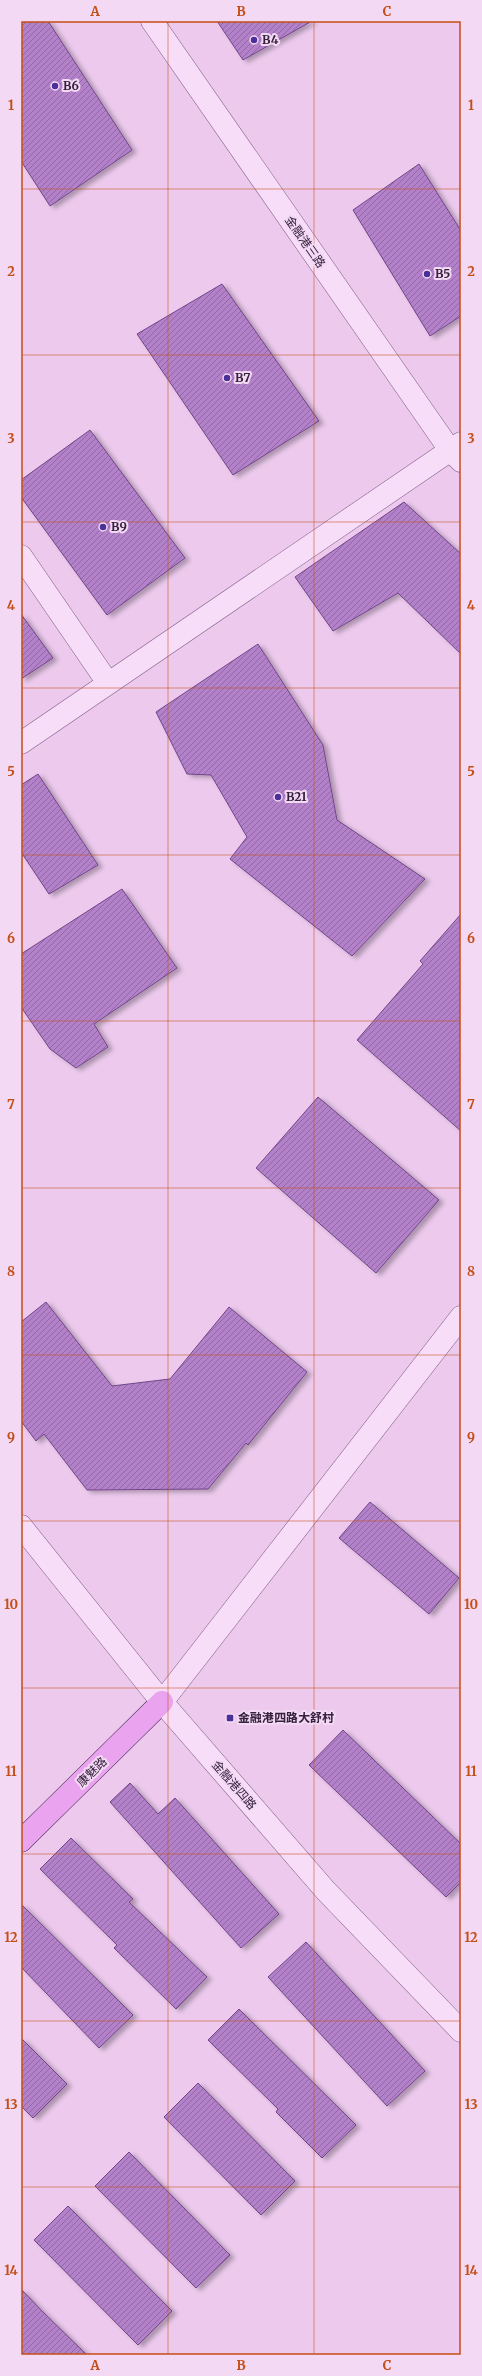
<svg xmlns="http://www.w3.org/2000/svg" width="482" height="2376" font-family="Merriweather,'Noto Sans SC',serif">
<defs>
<pattern id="building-hatch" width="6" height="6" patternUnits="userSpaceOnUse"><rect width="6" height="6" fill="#b281ca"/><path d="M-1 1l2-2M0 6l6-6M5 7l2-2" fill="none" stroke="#9269a5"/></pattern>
<filter id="shadow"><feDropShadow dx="4.5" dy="2.5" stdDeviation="2" flood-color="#0004"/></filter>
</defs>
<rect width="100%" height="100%" fill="#ecc9ed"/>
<!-- building -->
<g fill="url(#building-hatch)" stroke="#714588" filter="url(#shadow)">
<path d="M21,21H48L132,150L50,206L21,161Z"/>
<path d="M217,21H312L243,60Z"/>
<path d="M419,164L461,231V316L430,336L353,210Z"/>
<path d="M222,284L319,421L233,475L137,334Z"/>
<path d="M90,430L185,558L107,615L21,497V480Z"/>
<path d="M404,502L461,554V654L398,593L333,631L295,577Z"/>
<path d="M21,614L53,658L21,679Z"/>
<path d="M258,644L323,745L337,820L425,879L352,956L230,859L247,837L211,775L187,774L156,712Z"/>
<path d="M38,774L98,865L49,894L21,852V785Z"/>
<path d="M122,889L177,968L94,1024L108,1047L76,1068L50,1049L21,1007V954Z"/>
<path d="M461,914V1131L357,1040L423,964L420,961Z"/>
<path d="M318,1097L439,1200L376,1273L256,1168Z"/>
<path d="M46,1302L112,1386L170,1379L229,1307L307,1372L248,1445L246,1443L208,1489L87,1490L44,1434L36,1441L21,1421V1322Z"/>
<path d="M370,1502L459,1578L429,1614L339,1538Z"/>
<path d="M343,1730L461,1844V1882L446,1897L309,1765Z"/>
<path d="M130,1783L158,1814L175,1798L279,1914L241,1948L110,1802Z"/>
<path d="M71,1838L133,1899L129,1902L207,1977L176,2009L114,1948L117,1945L40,1869Z"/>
<path d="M21,1904L133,2015L99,2048L21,1967Z"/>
<path d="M306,1942L425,2071L387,2106L268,1977Z"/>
<path d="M239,2009L356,2125L322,2158L276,2112L278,2109L208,2040Z"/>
<path d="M21,2038L67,2084L33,2118L21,2106Z"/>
<path d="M198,2083L295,2181L261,2215L164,2117Z"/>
<path d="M129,2152L230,2255L196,2288L95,2186Z"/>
<path d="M68,2206L172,2311L138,2345L34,2240Z"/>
<path d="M21,2289L43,2312L87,2355H21Z"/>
</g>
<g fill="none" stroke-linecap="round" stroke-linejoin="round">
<!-- minor casing -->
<g stroke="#815e8a" stroke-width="23">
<g id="minor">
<path d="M152,21L450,450L461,461"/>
<path d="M21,556L108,683"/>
<path d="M21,743L461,443"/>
<path d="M21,1526L162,1702L326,1891L461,2031"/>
<path d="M162,1702L461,1317"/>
</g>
</g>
<!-- major casing -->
<g stroke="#4d3258" stroke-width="23">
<path id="major" d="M21,1841L162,1702"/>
</g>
<!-- minor -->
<use href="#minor" stroke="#f7ddf8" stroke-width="22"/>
<!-- major -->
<use href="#major" stroke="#eaa3ee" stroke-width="22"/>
</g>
<!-- grid -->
<path fill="none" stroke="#c44e15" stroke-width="1" stroke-opacity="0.55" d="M168,21V2355M314,21V2355M21,189H461M21,355H461M21,522H461M21,688H461M21,855H461M21,1021H461M21,1188H461M21,1355H461M21,1521H461M21,1688H461M21,1854H461M21,2021H461M21,2187H461"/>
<!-- markers -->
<g fill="#4a3097" stroke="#f4d9f5" stroke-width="1.5">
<circle cx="254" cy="40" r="4"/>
<circle cx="55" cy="86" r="4"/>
<circle cx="427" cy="274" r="4"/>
<circle cx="227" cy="378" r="4"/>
<circle cx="103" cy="527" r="4"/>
<circle cx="278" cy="797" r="4"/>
<rect x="226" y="1714" width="8" height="8" rx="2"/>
</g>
<g text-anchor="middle" stroke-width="4" stroke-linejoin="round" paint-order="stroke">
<!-- poi labels -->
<g font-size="12" font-weight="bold" fill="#34213b" stroke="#f4d9f5" text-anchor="start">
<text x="262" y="44">B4</text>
<text x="63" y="90">B6</text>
<text x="435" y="278">B5</text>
<text x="235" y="382">B7</text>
<text x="111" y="531">B9</text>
<text x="286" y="801">B21</text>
<text x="238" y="1722">金融港四路大舒村</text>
</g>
<!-- street labels -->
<g font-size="12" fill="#34213b" stroke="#f4d9f5">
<text transform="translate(305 242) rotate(55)" y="4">金融港三路</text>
<text transform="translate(92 1772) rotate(-44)" y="4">康魅路</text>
<text transform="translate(234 1785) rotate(49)" y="4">金融港四路</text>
</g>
</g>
<!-- border -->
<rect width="482" height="2376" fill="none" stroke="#f4d9f5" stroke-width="44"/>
<rect x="22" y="22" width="438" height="2332" fill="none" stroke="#c44e15" stroke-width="1.5"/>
<g font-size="13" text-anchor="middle" font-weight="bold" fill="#c44e15">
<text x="95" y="16">A</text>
<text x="241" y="16">B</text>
<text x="387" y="16">C</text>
<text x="11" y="110">1</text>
<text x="471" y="110">1</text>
<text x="11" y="276">2</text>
<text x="471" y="276">2</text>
<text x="11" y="443">3</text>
<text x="471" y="443">3</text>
<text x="11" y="610">4</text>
<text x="471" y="610">4</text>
<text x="11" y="776">5</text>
<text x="471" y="776">5</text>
<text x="11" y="943">6</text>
<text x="471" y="943">6</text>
<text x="11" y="1109">7</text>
<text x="471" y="1109">7</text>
<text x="11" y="1276">8</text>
<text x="471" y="1276">8</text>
<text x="11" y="1442">9</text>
<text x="471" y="1442">9</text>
<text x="11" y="1609">10</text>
<text x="471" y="1609">10</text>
<text x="11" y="1776">11</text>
<text x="471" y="1776">11</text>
<text x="11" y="1942">12</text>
<text x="471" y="1942">12</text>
<text x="11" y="2109">13</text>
<text x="471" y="2109">13</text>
<text x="11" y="2275">14</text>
<text x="471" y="2275">14</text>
<text x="95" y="2370">A</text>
<text x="241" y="2370">B</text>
<text x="387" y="2370">C</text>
</g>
</svg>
